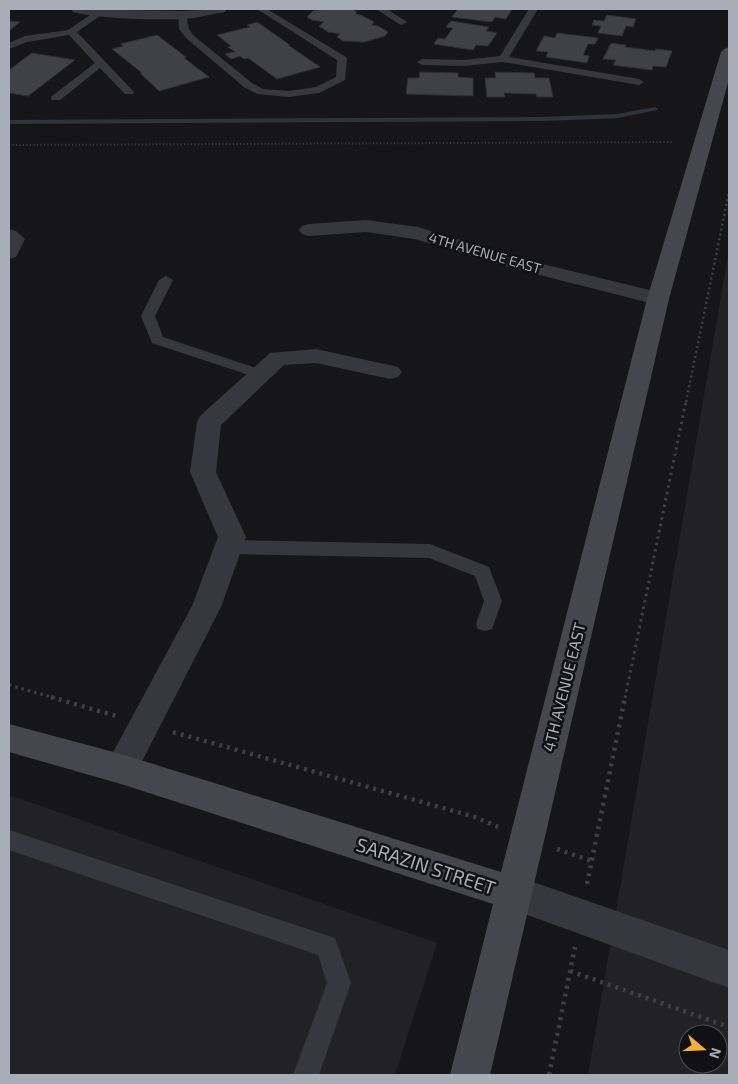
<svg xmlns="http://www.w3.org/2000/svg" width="738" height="1084" font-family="'Exo 2',sans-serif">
<rect width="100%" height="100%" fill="#161618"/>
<!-- built -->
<g fill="#222225" fill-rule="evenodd">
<path d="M729,249V1075H588ZM688,1034H718V1064H688Z"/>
<path d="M9,795L437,943L395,1075H9Z"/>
</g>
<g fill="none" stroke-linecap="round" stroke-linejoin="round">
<!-- stream -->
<path fill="#2c353c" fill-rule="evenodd" d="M655,107L658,109L657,110L618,118L542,121L9,124V120L542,117L618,114Z"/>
</g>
<!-- building -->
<g fill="#404145" stroke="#303034">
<path d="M324,9H352L357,12L355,14L361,15L374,22L372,25L378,26L388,32L385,36L364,42L343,41L337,37L340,34L328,32L319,26L324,22L312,20L307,17L313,11Z"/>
<path d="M458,9H512L506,19L495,17L492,22L452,17Z"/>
<path d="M607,15L636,19L633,27L626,26L622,36L598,33L601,26L592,25L594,20L604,21Z"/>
<path d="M9,21L20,22L9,31Z"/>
<path d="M451,21L489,27L486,31L497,33L488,46L476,45L473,50L434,44L438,38L445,39L453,28L446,27Z"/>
<path d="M257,22L290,45H288L320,67L277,79L248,58L244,59L240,56L231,59L225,54L235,52L228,47L231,46L217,35L250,27L247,25Z"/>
<path d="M557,33L598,38L595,44H588L583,55L589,56L587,63L546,57L548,52L536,51L544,36L555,38Z"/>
<path d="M157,35L186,57L184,58L209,77L159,91L140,73H142L112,49L123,46L121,44Z"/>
<path d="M611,43L626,45L625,47L655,51L656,49L672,51L666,67L653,66L652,70L613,65L616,60L603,59Z"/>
<path d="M32,53L75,60L28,96L9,93V70Z"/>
<path d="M420,72L458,73V77L473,78V96L406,94L408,78H419Z"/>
<path d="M495,72L534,73L535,78H549L553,97H537L536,94L504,93L505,97H487L485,78H496Z"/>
</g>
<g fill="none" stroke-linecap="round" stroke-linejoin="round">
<!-- path-far3 -->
<path stroke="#3d3f44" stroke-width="2" stroke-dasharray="1 2.5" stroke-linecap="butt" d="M9,145L673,142"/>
<!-- path-far2 -->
<path stroke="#3d3f44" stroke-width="2.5" stroke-dasharray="2 3" stroke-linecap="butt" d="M686,402L729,192"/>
<!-- path-far1 -->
<g stroke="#3d3f44" stroke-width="3" stroke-dasharray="2.5 4" stroke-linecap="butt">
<path d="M9,685L55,698"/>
<path d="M625,698L686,401"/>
</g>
<!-- path -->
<g stroke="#3d3f44" stroke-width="4.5" stroke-dasharray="3 5" stroke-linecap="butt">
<path d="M51,697L116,716"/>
<path d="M173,732L475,817L498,827"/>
<path d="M557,849L592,861"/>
<path d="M587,884L625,697"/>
<path d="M570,971L729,1027"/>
<path d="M549,1075L575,947"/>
</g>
<!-- lane -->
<g fill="#37383d" fill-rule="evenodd">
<path d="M99,9H110L77,32L134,92L133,94H125L100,68L60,100H52L51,98L52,96L95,63L69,35L27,42L9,49V43L25,36L68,30Z"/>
<path d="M257,9H267L346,57L347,59L345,80L319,93L289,97L257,94L244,87L187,39L179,29L178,15L183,12L186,13L189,29L193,35L252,83L263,89L289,91L316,87L336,77L337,60Z"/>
<path d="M376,9H387L407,22L402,25L399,24Z"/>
<path d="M529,9H538L509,57L639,79L644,82L639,85L503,62L464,66L422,65L417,62L422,59L464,60L500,56Z"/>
<path d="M166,276L173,280L155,316L163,337L265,371L267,374L265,377H255L152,343L141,316L159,280Z"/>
<path d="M228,540L430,544L489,567L502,601L492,629L485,631L478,629L476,624L484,601L475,576L429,558L228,554L222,552L219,547L222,542Z"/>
<path d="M9,830L335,938L351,983L319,1075H293L327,983L318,955L9,850Z"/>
</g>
<!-- street -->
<g fill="#37383d" fill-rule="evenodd">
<path d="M71,9L183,11L227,9L225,12L220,13C207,15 194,19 182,19C151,20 102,19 73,12Z"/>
<path d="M366,220L418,227L522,259L666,294L669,299L666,304L658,305L508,267L415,239L366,232L309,236L302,234L299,230L302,226L309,224Z"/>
<path d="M9,229L16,231L25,239L16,257L9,259Z"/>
<path d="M316,349L398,367L402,372L398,377L390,379L316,363L284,365L221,425L216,472L246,537L221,607L133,779L121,784L109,779L104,769L192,606L218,537L190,472L197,422L200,416L270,353Z"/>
<path d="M513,875L729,950V988L500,905L495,893L500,881Z"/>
</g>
<!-- secondary -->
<path fill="#45474d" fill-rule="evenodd" d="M729,47V79L669,299L490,1075H450L493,904L121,784L9,752V724L121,754L501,872L647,299L721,52L724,49Z"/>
</g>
<g text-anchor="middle" stroke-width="5" stroke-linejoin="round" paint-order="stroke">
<!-- far-street labels -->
<g font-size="14" fill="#a8adb8" stroke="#111113">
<text transform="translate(485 253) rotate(16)" y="5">4TH AVENUE EAST</text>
</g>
<!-- street labels -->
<g font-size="16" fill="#a8adb8" stroke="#111113">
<text transform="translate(564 687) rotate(-76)" y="6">4TH AVENUE EAST</text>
</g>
<!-- near-street labels -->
<g font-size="19" fill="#a8adb8" stroke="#111113">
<text transform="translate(426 866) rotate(18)" y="7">SARAZIN STREET</text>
</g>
</g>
<!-- border -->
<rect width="738" height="1084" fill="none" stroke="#a8adb8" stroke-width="20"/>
<!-- north arrow -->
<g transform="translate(703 1049) rotate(109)"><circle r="24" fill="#111113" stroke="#4d4f55"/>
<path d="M0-4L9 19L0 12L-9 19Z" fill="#f2b134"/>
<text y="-8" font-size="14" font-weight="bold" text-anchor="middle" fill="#a8adb8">N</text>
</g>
</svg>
